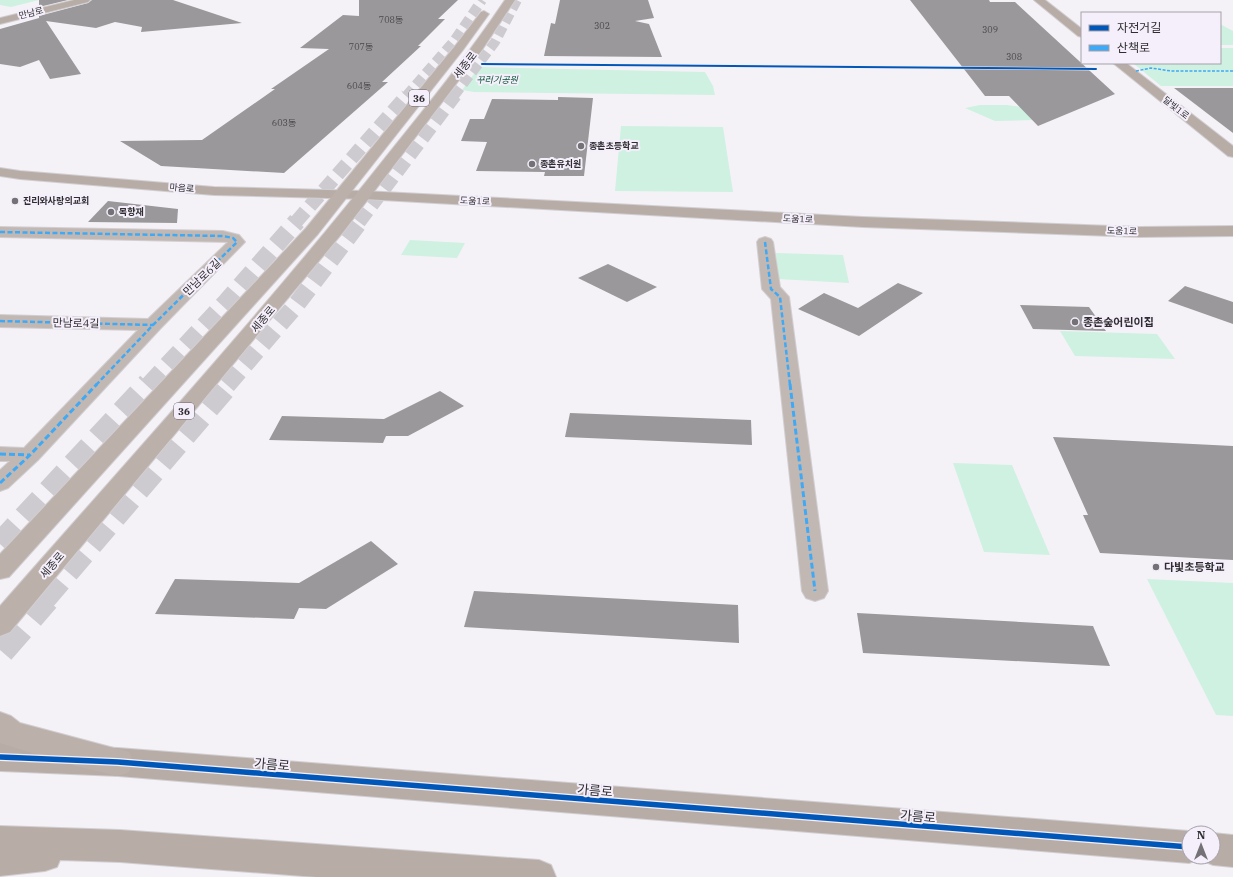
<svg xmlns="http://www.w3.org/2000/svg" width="1233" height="877" font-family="'IBM Plex Serif','Noto Sans KR',serif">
<rect width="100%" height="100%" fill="#f4f2f7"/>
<!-- green -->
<g fill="#cff1e1">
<path d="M0,0H39L11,7L0,5Z"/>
<path d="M1220,24L1233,31V45H1220Z"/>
<path d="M1220,48H1233V86H1161L1133,63H1220Z"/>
<path d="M479,67L705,72L713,86L715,95L474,92L462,90Z"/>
<path d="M980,105H1007L1022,107L1034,120L995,121L965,108Z"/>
<path d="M621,126L723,127L733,192L615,191Z"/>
<path d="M410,240L465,243L457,258L401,255Z"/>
<path d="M776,253L843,255L849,283L778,279Z"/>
<path d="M1060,331L1157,334L1175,359L1075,356Z"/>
<path d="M953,463L1012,465L1050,555L984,552Z"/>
<path d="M1147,579L1233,583V716L1216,715Z"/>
</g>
<!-- building -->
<g fill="#9a989a">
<path d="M39,0H68L39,7Z"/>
<path d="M92,0H173L242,23L141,32L142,27L115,22L96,28L46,21L81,74L50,79L39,60L20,67L0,64V29L39,18V16L88,3Z"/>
<path d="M359,0H458L438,19H445L418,46H421L382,82H388L284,173L161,166L120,141L202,140L275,89H271L329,49L300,48L343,15L359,16Z"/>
<path d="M560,0H648L654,18L635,21L649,24L662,57L544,56L551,23L555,24Z"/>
<path d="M910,0H989L990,2H1015L1115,94L1038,126L1009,96H985Z"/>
<path d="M1174,88H1233V133Z"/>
<path d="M558,97L593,98L584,176H544L545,172L476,171L487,142L461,141L470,119H484L492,99L558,100Z"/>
<path d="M108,201L178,209L177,223L88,222Z"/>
<path d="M608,264L657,287L627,302L578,278Z"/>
<path d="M898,283L923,293L859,336L798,309L824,293L858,308Z"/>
<path d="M1185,286L1233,302V324L1168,301Z"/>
<path d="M1020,305L1089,307L1106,331L1033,329Z"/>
<path d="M440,391L464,406L408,436H386L383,443L269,440L282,416L384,419Z"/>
<path d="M570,413L751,420L752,445L565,437Z"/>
<path d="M1053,437L1233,446V560L1100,553L1083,515H1088Z"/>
<path d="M371,541L398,564L326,609L299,608L294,619L155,614L175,579L299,583Z"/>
<path d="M474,591L738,605L739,643L464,627Z"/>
<path d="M857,613L1093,626L1110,666L863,653Z"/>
</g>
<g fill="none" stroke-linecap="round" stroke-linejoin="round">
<!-- highway-tunnel-far4 -->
<g stroke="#cdcbcf" stroke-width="10" stroke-dasharray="10 5" stroke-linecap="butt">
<path d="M406,96L454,41L482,0"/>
<path d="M454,96L495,42L517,0"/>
</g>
<!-- highway-tunnel-far3 -->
<g stroke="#cdcbcf" stroke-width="14" stroke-dasharray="14 7" stroke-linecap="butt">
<path d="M296,222L407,95"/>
<path d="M359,222L455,95"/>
</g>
<!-- highway-tunnel-far2 -->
<g stroke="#cdcbcf" stroke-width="18" stroke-dasharray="18 9" stroke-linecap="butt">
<path d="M149,385L227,301L297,221"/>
<path d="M227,385L296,305L360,221"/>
</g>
<!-- highway-tunnel-far1 -->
<g stroke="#cdcbcf" stroke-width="24" stroke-dasharray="24 12" stroke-linecap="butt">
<path d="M0,544L149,384"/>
<path d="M44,599L228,384"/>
</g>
<!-- highway-tunnel -->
<path stroke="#cdcbcf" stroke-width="30" stroke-dasharray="30 15" stroke-linecap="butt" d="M0,650L45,598"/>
<!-- street casing -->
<g stroke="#d1cfd3" stroke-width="2">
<g id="street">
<path d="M0,227L223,231L239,235L245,242L160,329L38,460L8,488L0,491V470L10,461H0V447L24,448L138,330L0,327V315L148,319L228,242L0,237Z"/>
<path d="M765,237L771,239L773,242L780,287L789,297L828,591L824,598L815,601L806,598L802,591L771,299L762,289L757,242L759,239Z"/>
</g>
</g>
<!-- secondary casing -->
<g stroke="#d1cfd3" stroke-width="2">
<g id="secondary">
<path d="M74,0H90L88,2L0,24V18Z"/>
<path d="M1034,0H1045L1082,29V37L1078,36Z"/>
<path d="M1113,63H1126L1233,146V157L1228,156Z"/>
<path d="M0,168L20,171L214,187L364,191L863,217L1140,227L1233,226V236L1140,237L863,227L364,199L214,195L20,179L0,176Z"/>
<path d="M0,743L118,748L1189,831L1194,833H1189V857H1213V833L1233,835V867L1213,865L1201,860L1200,859L1189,863L118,776L0,771Z"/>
<path d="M0,826L120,830L539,860L551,865L556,877H316L120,862L60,860L57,867L45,871L0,876Z"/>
</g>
</g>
<!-- primary casing -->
<g stroke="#d1cfd3" stroke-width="2">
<g id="primary">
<path d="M505,0H515L482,50L344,231L10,632L0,636V606C130,458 263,312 385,158C427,106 468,55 505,0Z"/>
<path d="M484,11L489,14L463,50L318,234L9,577L0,579V554L306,228L455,46L481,12Z"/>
<path d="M0,712L11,716L20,723L129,752L134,762L129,772L118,776L72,765L0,743Z"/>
</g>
</g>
<!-- street -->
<use href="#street" fill="#c2b8b3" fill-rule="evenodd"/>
<!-- secondary -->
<use href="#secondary" fill="#b8ada6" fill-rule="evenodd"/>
<!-- primary -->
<use href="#primary" fill="#bcb1aa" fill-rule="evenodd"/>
<!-- quiet-far2 -->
<path stroke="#3fa9f5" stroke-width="1.5" stroke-dasharray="3 1.5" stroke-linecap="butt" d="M1136,71L1151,68L1171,71H1233"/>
<!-- quiet-far1 -->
<g stroke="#3fa9f5" stroke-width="2.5" stroke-dasharray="5 2.5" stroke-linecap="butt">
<path d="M0,232L223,236L233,238L237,242L153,325L96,385"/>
<path d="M765,242L771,289L780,297L790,385"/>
<path d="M0,321L153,325"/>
</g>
<!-- quiet -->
<g stroke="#3fa9f5" stroke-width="3" stroke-dasharray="6 3" stroke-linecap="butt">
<path d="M790,384L815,591"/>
<path d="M0,454L30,455"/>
<path d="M0,483L30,455L97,384"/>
</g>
<!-- cycleway-far1 casing -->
<g stroke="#f4effa" stroke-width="3">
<path id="cycleway-far1" d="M482,64L1096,69"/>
</g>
<!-- cycleway casing -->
<g stroke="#f4effa" stroke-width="8">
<path id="cycleway" d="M0,757L118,762L1189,847"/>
</g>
<!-- cycleway-far1 -->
<use href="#cycleway-far1" stroke="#0057b8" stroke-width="2"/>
<!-- cycleway -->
<use href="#cycleway" stroke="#0057b8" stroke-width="5.5"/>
</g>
<!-- markers -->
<g fill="#747276" stroke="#f4effa" stroke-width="1.5">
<circle cx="581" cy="146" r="4"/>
<circle cx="532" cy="164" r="4"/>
<circle cx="15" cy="201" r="4"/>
<circle cx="111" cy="212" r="4"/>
<circle cx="1075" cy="322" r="4"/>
<circle cx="1156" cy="567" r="4"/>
</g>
<g text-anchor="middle" stroke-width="4" stroke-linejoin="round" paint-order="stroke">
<!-- far-street labels -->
<g font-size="9" fill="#2f2d31" stroke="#f4effa">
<text transform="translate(31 13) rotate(-14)" y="3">만남로</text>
<text transform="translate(1176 108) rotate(38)" y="3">달빛1로</text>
<text transform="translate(182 188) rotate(5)" y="3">마음로</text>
<text transform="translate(475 201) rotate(3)" y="3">도움1로</text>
<text transform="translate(798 219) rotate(3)" y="3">도움1로</text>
<text transform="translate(1122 231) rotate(2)" y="3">도움1로</text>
</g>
<!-- number labels -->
<g font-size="9" fill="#4a484b">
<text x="391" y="23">708동</text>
<text x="602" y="29">302</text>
<text x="990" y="33">309</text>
<text x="361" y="50">707동</text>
<text x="1014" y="60">308</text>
<text x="359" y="89">604동</text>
<text x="284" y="126">603동</text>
</g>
<!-- far-park labels -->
<g font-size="9" font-style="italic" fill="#075236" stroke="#f4effa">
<text x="497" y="83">꾸러기공원</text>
</g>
<!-- far-poi labels -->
<g font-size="9" font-weight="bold" fill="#2f2d31" stroke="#f4effa" text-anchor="start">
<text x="589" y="149">종촌초등학교</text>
<text x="540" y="167">종촌유치원</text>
<text x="23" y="204">진리와사랑의교회</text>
<text x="119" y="215">목향재</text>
</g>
<!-- shield labels -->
<g fill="#f4effa" stroke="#6a676d" stroke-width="1">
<rect x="409" y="90" width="20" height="16" rx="3"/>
<rect x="174" y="403" width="20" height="16" rx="3"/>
</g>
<g font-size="10" font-weight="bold" fill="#2f2d31">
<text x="419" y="102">36</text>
<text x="184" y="415">36</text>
</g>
<!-- street labels -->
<g font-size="11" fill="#2f2d31" stroke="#f4effa">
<text transform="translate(465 65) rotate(-52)" y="4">세종로</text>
<text transform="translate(202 277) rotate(-44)" y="4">만남로6길</text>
<text transform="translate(263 319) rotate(-50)" y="4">세종로</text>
<text transform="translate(76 323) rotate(1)" y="4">만남로4길</text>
<text transform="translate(52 565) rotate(-49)" y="4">세종로</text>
</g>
<!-- poi labels -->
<g font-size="11" font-weight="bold" fill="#2f2d31" stroke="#f4effa" text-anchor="start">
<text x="1083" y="326">종촌숲어린이집</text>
<text x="1164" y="571">다빛초등학교</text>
</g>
<!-- near-street labels -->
<g font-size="13" fill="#2f2d31" stroke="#f4effa">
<text transform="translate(272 764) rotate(5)" y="5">가름로</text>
<text transform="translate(595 790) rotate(5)" y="5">가름로</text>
<text transform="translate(918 816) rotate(5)" y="5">가름로</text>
</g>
</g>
<!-- legend -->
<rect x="1081" y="12" width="140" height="52" fill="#f4effa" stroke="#a5a1aa"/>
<rect x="1089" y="25" width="20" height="6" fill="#0057b8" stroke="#a5a1aa"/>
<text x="1117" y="32" font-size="12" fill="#2f2d31">자전거길</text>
<rect x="1089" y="45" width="20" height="6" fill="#3fa9f5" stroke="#a5a1aa"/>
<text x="1117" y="52" font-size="12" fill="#2f2d31">산책로</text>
<!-- north arrow -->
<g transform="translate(1201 845)"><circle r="19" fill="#f4effa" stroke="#a5a1aa"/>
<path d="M0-3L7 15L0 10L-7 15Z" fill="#747276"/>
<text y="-6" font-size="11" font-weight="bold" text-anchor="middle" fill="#2f2d31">N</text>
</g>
</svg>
